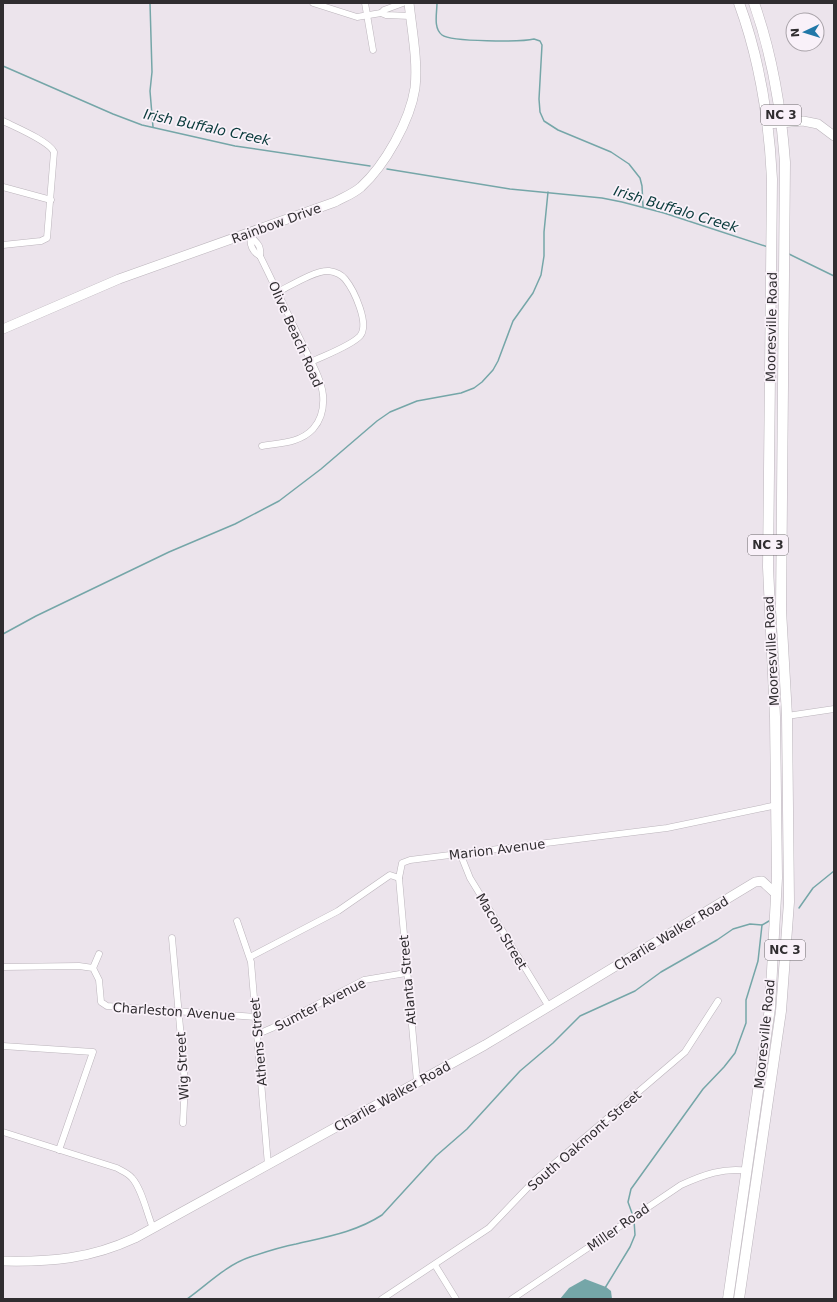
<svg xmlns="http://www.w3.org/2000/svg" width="837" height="1302" font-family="'DejaVu Sans',sans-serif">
<rect width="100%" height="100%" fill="#ece4ec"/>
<!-- water -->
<path fill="#75a6a8" d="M585,1279L606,1287L611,1291L612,1299H560L569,1288Z"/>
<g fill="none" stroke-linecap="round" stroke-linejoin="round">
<!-- stream -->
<g stroke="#75a6a8" stroke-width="1.5">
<path d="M150,3L152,72L150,91L153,127"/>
<path d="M437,3C437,13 433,28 442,35C451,42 522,42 534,39L540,41L542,45L539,99L540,112L544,121L558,130L611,152L629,164L640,178L642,186L643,207"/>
<path d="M3,66L113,114L142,125L235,146L370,166"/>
<path d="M387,169L510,189L602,198L622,202L664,213L768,247"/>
<path d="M789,254L834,276"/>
<path d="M3,634L36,616L169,552L235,524L279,501L321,469L377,421L390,412L417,401L461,393L474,388L482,382L493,370L498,361L513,321L533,293L541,275L544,256V232L548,192"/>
<path d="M799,908L813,888L834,871"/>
<path d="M633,1216L628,1202L631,1189L703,1089L724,1067L735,1053L746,1023V1000L758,961L762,925"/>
<path d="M605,1288L630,1247L635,1235L634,1220"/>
<path d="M187,1299C207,1285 226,1265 250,1257C265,1252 280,1247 296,1244C326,1237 356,1232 382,1215L436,1156L467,1129L520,1071L553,1043L580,1016L635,991L661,972L717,940L733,929L750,924L762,925L769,921"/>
</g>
<!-- street casing -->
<g stroke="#bbb4bb" stroke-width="7">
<g id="street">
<path d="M313,3L357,17L381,13"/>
<path d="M365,3L373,50"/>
<path d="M403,3L384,10L381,13L386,15L410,16"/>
<path d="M3,121C15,127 49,141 54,152L47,238L41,241L3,245"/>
<path d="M3,187L51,200"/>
<path d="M249,233C253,242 262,242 260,256"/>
<path d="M251,236C249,245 253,252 260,256C275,286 289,317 304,347C311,362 321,378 323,395C324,407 321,420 313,429C300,443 280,443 262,446"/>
<path d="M278,292C290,286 315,270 329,271C335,272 341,274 345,279C354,290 370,324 360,336C351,346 323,356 311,362"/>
<path d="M787,716L834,709"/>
<path d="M460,853L470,878L549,1007"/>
<path d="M399,878L417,1082"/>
<path d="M237,921L251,962L268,1165"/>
<path d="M172,938L185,1083L183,1123"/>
<path d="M250,957L338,911L390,875L399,878L402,863L410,860L667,828L777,805"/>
<path d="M3,967L79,966L93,968L99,980L101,1002L107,1006L256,1017"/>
<path d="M93,968L99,954"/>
<path d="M258,1034L272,1028L364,980L406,973"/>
<path d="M3,1046L93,1052L59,1150"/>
<path d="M3,1132L117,1168C122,1171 128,1173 132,1178C142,1189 147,1214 153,1228"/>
<path d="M435,1265L456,1299"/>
<path d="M382,1299L489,1228L534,1181L685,1052L718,1001"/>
<path d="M512,1299L681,1185C703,1175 724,1167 748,1171"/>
</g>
</g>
<!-- secondary casing -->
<g stroke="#bbb4bb" stroke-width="10">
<g id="secondary">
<path d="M768,124L803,121L818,124L834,136"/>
<path d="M3,329L119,279L335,202C344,197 353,194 361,187C385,165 410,121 415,88C418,61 412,31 409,3"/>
<path d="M3,1261C51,1262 90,1259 135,1238L485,1045L755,882L762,881L776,894"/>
</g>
</g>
<!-- primary casing -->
<g stroke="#bbb4bb" stroke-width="11">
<g id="primary">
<path d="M728,1299L770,1008L777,878L775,717L768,567L772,179C769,118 760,60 739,3"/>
<path d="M739,1299L781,1011L789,902L787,716L781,610L785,162C781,107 772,54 754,3"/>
</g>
</g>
<!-- street -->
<use href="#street" stroke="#fff" stroke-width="6"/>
<!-- secondary -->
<use href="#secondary" stroke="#fff" stroke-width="9"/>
<!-- primary -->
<use href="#primary" stroke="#fff" stroke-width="10"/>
</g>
<g text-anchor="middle" stroke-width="3.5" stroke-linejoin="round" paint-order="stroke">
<!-- shield labels -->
<g fill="#f9f1f9" stroke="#6c686c" stroke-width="1">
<rect x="761" y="105" width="40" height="20" rx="3"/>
<rect x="748" y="535" width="40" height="20" rx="3"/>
<rect x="765" y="940" width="40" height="20" rx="3"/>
</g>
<g font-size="12" font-weight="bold" fill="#302d30">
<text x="781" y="119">NC 3</text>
<text x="768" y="549">NC 3</text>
<text x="785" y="954">NC 3</text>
</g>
<!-- street labels -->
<g font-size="13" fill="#302d30" stroke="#f9f1f9">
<text transform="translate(276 223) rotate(-20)" y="5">Rainbow Drive</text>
<text transform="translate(771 327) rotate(-89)" y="5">Mooresville Road</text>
<text transform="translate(296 334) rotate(66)" y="5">Olive Beach Road</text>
<text transform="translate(771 651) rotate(-93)" y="5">Mooresville Road</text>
<text transform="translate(497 849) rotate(-7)" y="5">Marion Avenue</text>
<text transform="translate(502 931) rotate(59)" y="5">Macon Street</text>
<text transform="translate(671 933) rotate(-31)" y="5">Charlie Walker Road</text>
<text transform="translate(407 980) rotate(-95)" y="5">Atlanta Street</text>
<text transform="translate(320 1004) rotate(-27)" y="5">Sumter Avenue</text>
<text transform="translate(174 1011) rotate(4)" y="5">Charleston Avenue</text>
<text transform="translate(764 1034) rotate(-84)" y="5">Mooresville Road</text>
<text transform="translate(258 1042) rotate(-95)" y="5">Athens Street</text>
<text transform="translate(182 1066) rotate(-93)" y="5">Wig Street</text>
<text transform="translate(392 1096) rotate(-29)" y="5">Charlie Walker Road</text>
<text transform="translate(584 1140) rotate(-41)" y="5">South Oakmont Street</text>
<text transform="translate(618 1227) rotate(-35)" y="5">Miller Road</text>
</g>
<!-- water labels -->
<g font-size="14" font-style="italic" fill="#093a3b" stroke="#f9f1f9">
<text transform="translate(207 127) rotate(12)" y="5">Irish Buffalo Creek</text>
<text transform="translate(676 209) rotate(17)" y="5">Irish Buffalo Creek</text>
</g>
</g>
<!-- border -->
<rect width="837" height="1302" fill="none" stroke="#302d30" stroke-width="8"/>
<!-- north arrow -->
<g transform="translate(805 32) rotate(266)"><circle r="19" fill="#f9f1f9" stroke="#a9a3a9"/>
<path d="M0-3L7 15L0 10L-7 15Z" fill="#2178a8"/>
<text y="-6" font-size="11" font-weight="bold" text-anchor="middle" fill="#302d30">N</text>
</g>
</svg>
